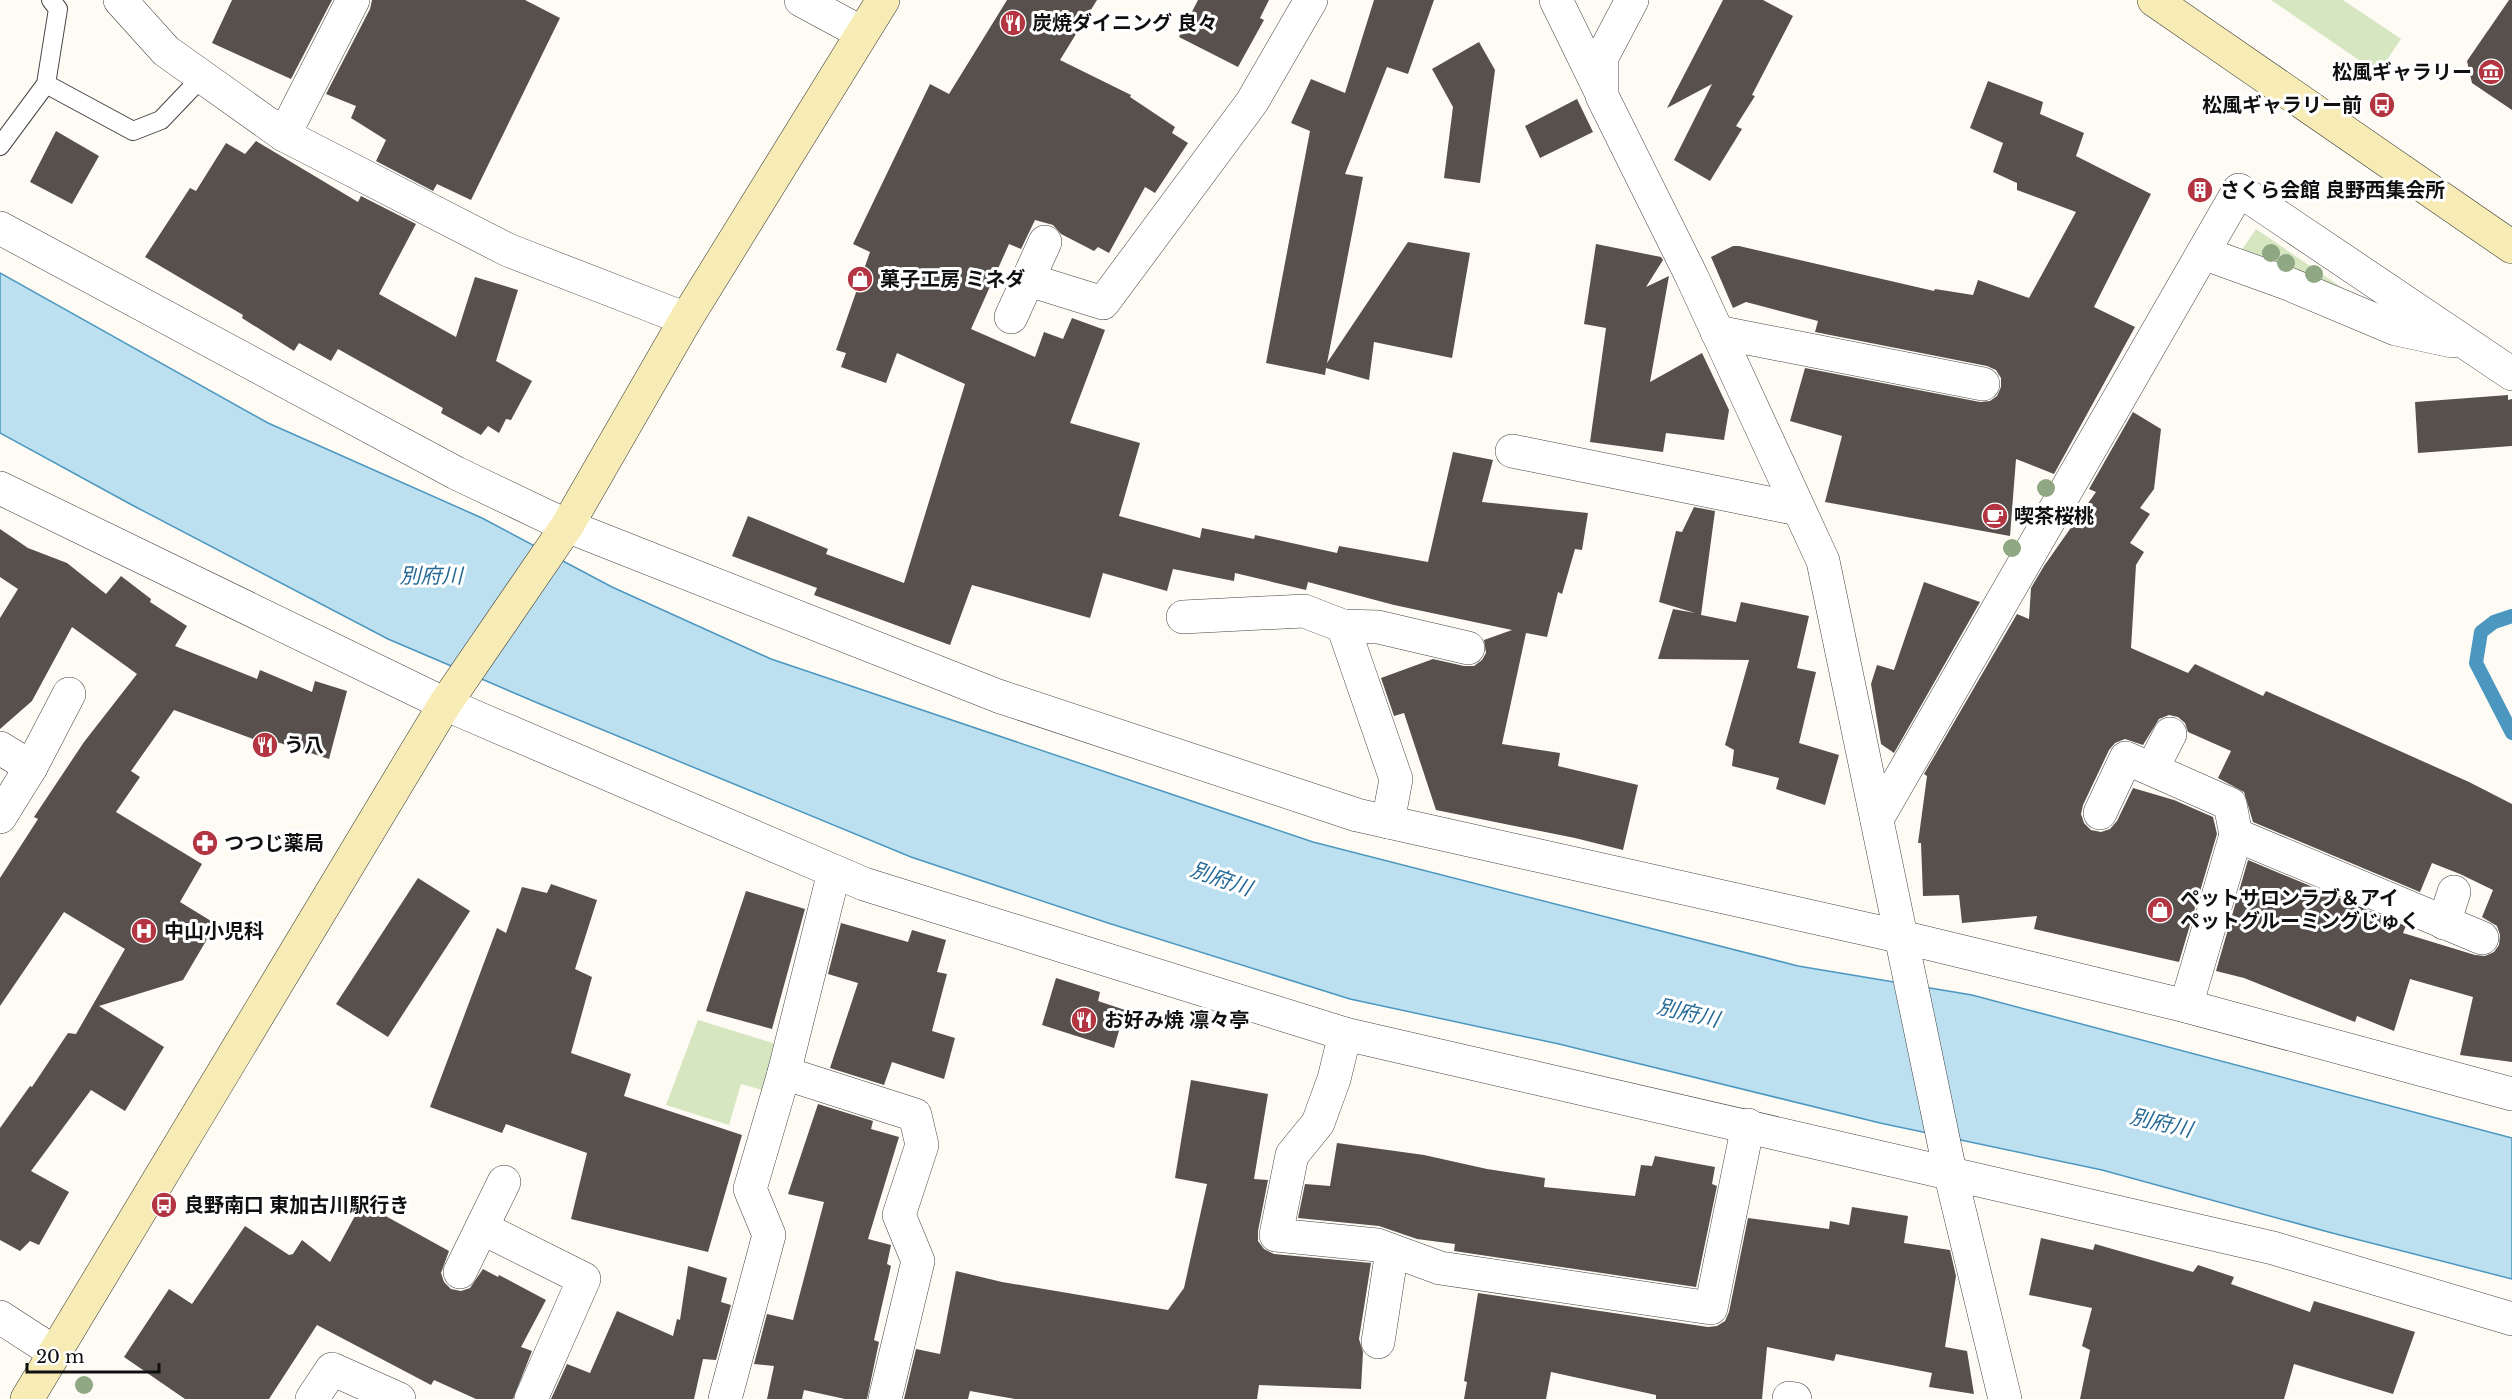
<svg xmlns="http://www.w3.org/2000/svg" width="2512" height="1399" font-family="'Libre Baskerville','Noto Sans JP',serif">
<rect width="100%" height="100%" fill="#fefbf4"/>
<!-- green -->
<g fill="#d5e6c0">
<path d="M2271,0H2343L2401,39L2378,73Z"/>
<path d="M2256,229L2357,298L2241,251Z"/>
<path d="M698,1020L776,1044L762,1090L741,1084L729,1125L666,1105Z"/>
</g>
<!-- water -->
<path fill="#bde0f0" stroke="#4b97c0" stroke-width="1.5" d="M0,273L268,423L482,518L612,587L771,659L1313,842L1798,966L1972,995L2512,1138V1279L2332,1233L2102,1170L1880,1123L1559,1044L1350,999L1108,923L911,857L540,704L388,639L132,505L0,433Z"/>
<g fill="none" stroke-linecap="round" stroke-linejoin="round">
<!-- stream -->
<path stroke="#4b97c0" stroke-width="14" d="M2512,616L2494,622L2481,632L2476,663L2512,733"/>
</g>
<!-- building -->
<g fill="#57504d">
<path d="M232,0H332L291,79L212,43Z"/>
<path d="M372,0H525L560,18L471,200L437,184L433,191L376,161L386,140L351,118L356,106L326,94L370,9Z"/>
<path d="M1007,0H1097L1060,60L1131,95L1130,97L1175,127L1172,133L1188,143L1155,193L1145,187L1109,253L1098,247L1094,251L1061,234L1053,225L1035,220L1021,249L1009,244L971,329L1035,357L1044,332L1063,339L1072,318L1105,330L1070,423L1140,443L1119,516L1200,538L1202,528L1254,539L1255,535L1337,553L1339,546L1428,562L1453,452L1493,460L1482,502L1588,513L1582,550L1575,549L1562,594L1558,592L1547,637L1526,633L1502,744L1560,753L1558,766L1638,785L1623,850L1575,838L1436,810L1404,713L1394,716L1381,678L1433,659L1464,666H1474L1482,660L1486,653L1484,640L1512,630L1394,605L1308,582L1306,590L1235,573L1234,581L1173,569L1167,591L1103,573L1090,618L972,585L950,645L814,595L817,588L732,556L748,516L828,549L826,554L904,583L965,384L897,353L886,383L841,367L846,353L836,350L870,252L853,244L930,84L949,94Z"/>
<path d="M1198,0H1269L1260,18L1264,20L1238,67L1179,37Z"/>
<path d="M1374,0H1434L1408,74L1387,67L1345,174L1363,177L1327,363L1408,242L1470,253L1452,358L1374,342L1369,380L1326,368L1325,375L1266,363L1310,131L1291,123L1311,79L1345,93Z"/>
<path d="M1723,0H1763L1793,16L1752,95L1755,96L1736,126L1742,129L1710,181L1674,160L1712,84L1667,108Z"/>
<path d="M2509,0H2512V110L2472,83L2467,61Z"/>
<path d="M1479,42L1495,70L1480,183L1444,178L1453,107L1432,69Z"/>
<path d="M1988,81L2043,102L2040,114L2084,133L2076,156L2151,194L2094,307L2135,327L2054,474L2016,459L2010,536L1825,502L1842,436L1790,421L1805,368L1980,402L1990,401L1997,396L2001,387V378L1996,370L1987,366L1815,332L1818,321L1746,302L1733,308L1711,257L1733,246H1739L1934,291L1935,289L1973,295L1978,280L2029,298L2076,212L2017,190V183L1993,172L2003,143L1970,128Z"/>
<path d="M1577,99L1593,132L1540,158L1525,126Z"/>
<path d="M56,131L99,156L72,204L30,182Z"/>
<path d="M256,141L358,202L361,196L416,224L379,294L456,337L475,277L518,290L496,361L532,381L511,420L506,419L499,433L488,426L481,435L441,413L443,408L338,349L331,361L299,343L294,351L242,318L243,315L145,257L190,188L196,191L226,143L245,154Z"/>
<path d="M1596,244L1661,257L1663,260L1646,287L1669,276L1650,382L1702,353L1729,410L1724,440L1666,433L1663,452L1590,442L1606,328L1584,324Z"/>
<path d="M2508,395V400L2512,399V446L2418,453L2415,402Z"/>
<path d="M2133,412L2161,429L2154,489L2140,508L2150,514L2130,543L2144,552L2136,565L2131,648L2188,673L2195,664L2263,696L2266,691L2469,782L2512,804V1062L2460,1055L2473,997L2410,979L2394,1031L2357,1016L2355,1022L2244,978L2216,971L2248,860L2406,926L2403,933L2475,955L2485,956L2494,952L2499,945L2500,935L2497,926L2482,917L2493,890L2460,874L2432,863L2420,892L2253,822L2244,792L2218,778L2231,751L2188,732L2185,723L2178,717L2169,715L2159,719L2143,745L2125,739L2115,743L2109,750L2083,805L2081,814L2084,823L2091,830L2101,832L2110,829L2117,821L2133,788L2174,800L2213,817L2217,834L2179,962L2034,929L2037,916L1962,923L1959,895L1923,896L1921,843H1918L1927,776L1924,774L2017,614L2029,619L2031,588L2044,566L2096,492L2089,489Z"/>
<path d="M1694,507L1715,511L1701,615L1736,622L1741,602L1809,616L1797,668L1816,672L1799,743L1839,755L1825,805L1776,789L1779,778L1732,766L1734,750L1725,745L1749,660L1658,659L1673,609L1695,613L1659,602L1676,531L1682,532Z"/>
<path d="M0,529L28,548L67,563L106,594L121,576L151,599L150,602L187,626L175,646L257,679L260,670L312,692L315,681L347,691L329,759L274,741L272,746L174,710L131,771L140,777L116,812L202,864L180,902L216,924L183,980L99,1006L164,1047L125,1111L91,1090L31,1171L69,1192L39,1245L30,1241L20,1251L0,1240V1128L30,1086L32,1087L68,1033L76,1034L125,949L64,912L0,1006V878L38,819L34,817L84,742L137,674L72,627L32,701L0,729V618L18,589L0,577Z"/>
<path d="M1924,582L1980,602L1894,753L1881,744L1871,684L1877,665L1894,670Z"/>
<path d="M418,878L470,911L388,1037L336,1004Z"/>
<path d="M551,884L597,900L575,969L592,977L571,1053L631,1074L624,1096L742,1135L708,1252L571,1219L587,1153L506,1124L502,1133L430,1107L497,928L506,933L522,887L547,893Z"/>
<path d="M746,891L805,909L772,1029L706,1011Z"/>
<path d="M841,923L908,942L912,930L946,940L937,972L947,974L932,1031L955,1038L944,1079L892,1062L884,1085L830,1068L858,983L828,974Z"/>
<path d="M1056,978L1100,992L1098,1001L1125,1010L1114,1048L1042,1025Z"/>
<path d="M1191,1080L1268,1094L1254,1179L1268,1180L1258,1231V1241L1264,1249L1274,1254L1371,1263L1359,1339L1363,1352L1361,1389L1259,1385L1257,1399H1015L970,1391L968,1399H904L916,1349L940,1354L956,1271L1002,1282L1168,1310L1184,1288L1207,1184L1175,1178Z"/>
<path d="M818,1104L873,1121L871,1129L899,1137L868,1239L891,1245L887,1264L891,1266L874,1340L879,1342L867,1399H845L804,1390L802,1399H767L774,1366L754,1364L767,1314L793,1320L824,1202L788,1194Z"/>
<path d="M1337,1143L1424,1155L1487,1169L1545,1178L1544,1187L1635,1196L1641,1165L1652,1166L1655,1156L1715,1167L1712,1184L1717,1186L1696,1287L1454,1251L1455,1244L1417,1239L1379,1226L1298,1218L1305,1184L1330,1186Z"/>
<path d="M362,1203L449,1251L441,1273L444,1282L451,1289L461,1291L470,1288L483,1269L498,1277L499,1275L546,1300L521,1347L532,1351L513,1399H476L434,1380L431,1385L317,1325L269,1399H185L124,1357L169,1289L192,1304L245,1226L289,1255L293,1254L302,1240L330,1262Z"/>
<path d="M1852,1207L1908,1216L1904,1243L1950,1250L1956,1276L1945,1347L1967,1351L1974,1394L1929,1387L1932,1373L1836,1354L1834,1361L1767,1347L1762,1399H1656V1395L1551,1372L1546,1399H1464L1467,1382L1464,1381L1478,1293L1708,1327L1717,1326L1725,1321L1729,1312L1748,1218L1829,1229L1830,1221L1849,1225Z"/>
<path d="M2041,1238L2093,1250L2095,1244L2193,1272L2198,1265L2234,1277L2231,1284L2310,1312L2314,1301L2415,1332L2393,1394L2294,1364L2284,1399H2080L2090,1350L2082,1346L2092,1308L2029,1295Z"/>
<path d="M688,1266L727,1278L721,1302L731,1305L716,1360L703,1359L694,1399H551L567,1364L590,1373L617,1311L673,1336L677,1319L680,1320Z"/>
</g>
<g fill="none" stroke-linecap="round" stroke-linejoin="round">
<!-- lane casing -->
<g stroke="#434343" stroke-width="20">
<g id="lane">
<path d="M46,84L133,131L161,120L202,77"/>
<path d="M0,146L46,84L58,9L51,0"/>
</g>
</g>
<!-- street casing -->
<g stroke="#434343" stroke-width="34">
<g id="street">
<path d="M120,0L166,51L284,135L508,250L686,319"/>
<path d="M801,0L862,33"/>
<path d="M1556,0L1600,90"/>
<path d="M1632,0L1602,57V96L1692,277L1823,561L1950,1172L2005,1399"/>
<path d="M284,135L353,0"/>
<path d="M0,228L456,473L567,526L998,696L1357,815L1902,937L2186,1006L2512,1094"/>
<path d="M2203,253L2289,284L2396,329L2452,341"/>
<path d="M1029,280L1103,303L1252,102L1311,0"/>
<path d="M1011,317L1045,242"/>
<path d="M1717,332L1983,384"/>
<path d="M1512,451L1798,509"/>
<path d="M0,488L445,704L864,884L1345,1034L2273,1248L2512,1319"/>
<path d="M1183,617L1304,611L1343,626L1396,779L1388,822"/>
<path d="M1343,626L1378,627L1468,648"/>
<path d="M0,748L31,767L0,817"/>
<path d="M31,767L69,694"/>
<path d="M2152,769L2170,734"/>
<path d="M2100,813L2126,758L2230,804L2236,835L2482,938"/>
<path d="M1877,819L2239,190L2512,374"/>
<path d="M2444,923L2454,892"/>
<path d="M2186,1006L2236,835"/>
<path d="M1345,1034L1334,1079L1318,1123L1292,1155L1276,1235L1377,1245L1440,1268L1711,1308L1748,1125"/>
<path d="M784,1073L915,1115L922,1145L899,1215L918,1261L885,1399"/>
<path d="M482,1228L584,1279L531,1399"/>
<path d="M460,1272L504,1182"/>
<path d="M0,1317L54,1352"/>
<path d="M1378,1342L1392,1251"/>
<path d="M1789,1398L1795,1399"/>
<path d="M312,1399L332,1369L399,1399"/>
<path d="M725,1399L769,1235L750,1189L784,1073L834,872"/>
</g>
</g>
<!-- secondary casing -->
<g stroke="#323232" stroke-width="34">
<g id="secondary">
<path d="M2154,0L2512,247"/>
<path d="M27,1399L410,762L445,704L567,526L686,319L883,0"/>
</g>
</g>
<!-- lane -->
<use href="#lane" stroke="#fff" stroke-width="18"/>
<!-- street -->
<use href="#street" stroke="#fff" stroke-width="33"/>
<!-- secondary -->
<use href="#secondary" stroke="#f7ecb5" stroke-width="33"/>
</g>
<!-- trees -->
<g fill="#8fa783">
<circle cx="2271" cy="253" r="9"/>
<circle cx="2286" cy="263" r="9"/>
<circle cx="2314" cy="274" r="9"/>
<circle cx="2046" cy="488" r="9"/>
<circle cx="2012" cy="548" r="9"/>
<circle cx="84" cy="1385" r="9"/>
</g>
<!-- icons -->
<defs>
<g id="restaurant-disc" transform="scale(1.35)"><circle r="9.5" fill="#b23541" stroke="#fff"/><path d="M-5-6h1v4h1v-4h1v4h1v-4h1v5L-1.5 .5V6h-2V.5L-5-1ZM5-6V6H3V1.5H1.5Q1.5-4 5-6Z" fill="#fff"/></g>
<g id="museum-disc" transform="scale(1.35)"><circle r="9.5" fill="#b23541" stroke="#fff"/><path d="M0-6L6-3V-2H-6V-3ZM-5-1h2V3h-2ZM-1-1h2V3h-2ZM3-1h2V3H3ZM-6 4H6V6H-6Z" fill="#fff"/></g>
<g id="bus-disc" transform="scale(1.35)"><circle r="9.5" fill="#b23541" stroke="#fff"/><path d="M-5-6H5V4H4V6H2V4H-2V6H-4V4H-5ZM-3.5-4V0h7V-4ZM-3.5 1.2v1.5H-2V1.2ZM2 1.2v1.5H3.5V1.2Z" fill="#fff"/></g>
<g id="building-disc" transform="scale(1.35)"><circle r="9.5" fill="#b23541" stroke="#fff"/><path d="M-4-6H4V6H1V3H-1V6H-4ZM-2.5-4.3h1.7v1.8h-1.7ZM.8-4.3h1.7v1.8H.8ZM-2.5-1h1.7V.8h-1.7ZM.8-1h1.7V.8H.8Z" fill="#fff"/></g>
<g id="shop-disc" transform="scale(1.35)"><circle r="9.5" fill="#b23541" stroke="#fff"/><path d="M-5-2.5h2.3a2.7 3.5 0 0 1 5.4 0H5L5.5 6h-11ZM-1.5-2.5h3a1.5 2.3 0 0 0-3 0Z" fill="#fff"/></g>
<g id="cafe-disc" transform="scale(1.35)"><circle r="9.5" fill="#b23541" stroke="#fff"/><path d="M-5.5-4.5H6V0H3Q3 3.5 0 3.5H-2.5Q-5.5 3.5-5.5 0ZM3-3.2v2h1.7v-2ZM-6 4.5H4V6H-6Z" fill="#fff"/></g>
<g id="pharmacy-disc" transform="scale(1.35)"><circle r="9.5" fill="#b23541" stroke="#fff"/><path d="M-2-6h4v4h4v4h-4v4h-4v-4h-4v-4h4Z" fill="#fff"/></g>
<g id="hospital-disc" transform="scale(1.35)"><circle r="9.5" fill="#b23541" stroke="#fff"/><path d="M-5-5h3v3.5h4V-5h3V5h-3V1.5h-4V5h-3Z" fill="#fff"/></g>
</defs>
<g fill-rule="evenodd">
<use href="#restaurant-disc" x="1013" y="23"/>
<use href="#museum-disc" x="2491" y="72"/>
<use href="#bus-disc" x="2382" y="105"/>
<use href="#building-disc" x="2200" y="190"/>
<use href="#shop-disc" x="860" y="279"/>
<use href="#cafe-disc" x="1995" y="516"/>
<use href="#restaurant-disc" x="265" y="745"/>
<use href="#pharmacy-disc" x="205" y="843"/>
<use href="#shop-disc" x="2160" y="910"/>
<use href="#hospital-disc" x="144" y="931"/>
<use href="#restaurant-disc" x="1084" y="1020"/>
<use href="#bus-disc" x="164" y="1205"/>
</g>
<g text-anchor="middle" stroke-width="6" stroke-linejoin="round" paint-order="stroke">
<!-- poi labels -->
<g font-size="20" font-weight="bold" fill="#101010" stroke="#fff" text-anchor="start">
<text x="1032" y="30">炭焼ダイニング 良々</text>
<text x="2472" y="79" text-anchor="end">松風ギャラリー</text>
<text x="2362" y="112" text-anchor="end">松風ギャラリー前</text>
<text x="2220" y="197">さくら会館 良野西集会所</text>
<text x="880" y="286">菓子工房 ミネダ</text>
<text x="2014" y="523">喫茶桜桃</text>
<text x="284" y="752">う八</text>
<text x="224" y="850">つつじ薬局</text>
<text x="2180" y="905">ペットサロンラブ＆アイ<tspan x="2180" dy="23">ペットグルーミングじゅく</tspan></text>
<text x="164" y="938">中山小児科</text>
<text x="1104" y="1027">お好み焼 凛々亭</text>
<text x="184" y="1212">良野南口 東加古川駅行き</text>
</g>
<!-- water labels -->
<g font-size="21" font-style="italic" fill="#256a96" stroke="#fff">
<text x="431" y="583">別府川</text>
<text transform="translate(1221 879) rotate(19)" y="7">別府川</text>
<text transform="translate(1688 1013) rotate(13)" y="7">別府川</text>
<text transform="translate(2161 1123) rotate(13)" y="7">別府川</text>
</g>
</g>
<!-- scale -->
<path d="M27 1363v9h132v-9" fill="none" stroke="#101010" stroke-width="3"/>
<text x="36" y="1363" font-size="18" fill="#101010" stroke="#ffffff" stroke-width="4.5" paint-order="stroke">20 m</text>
</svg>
